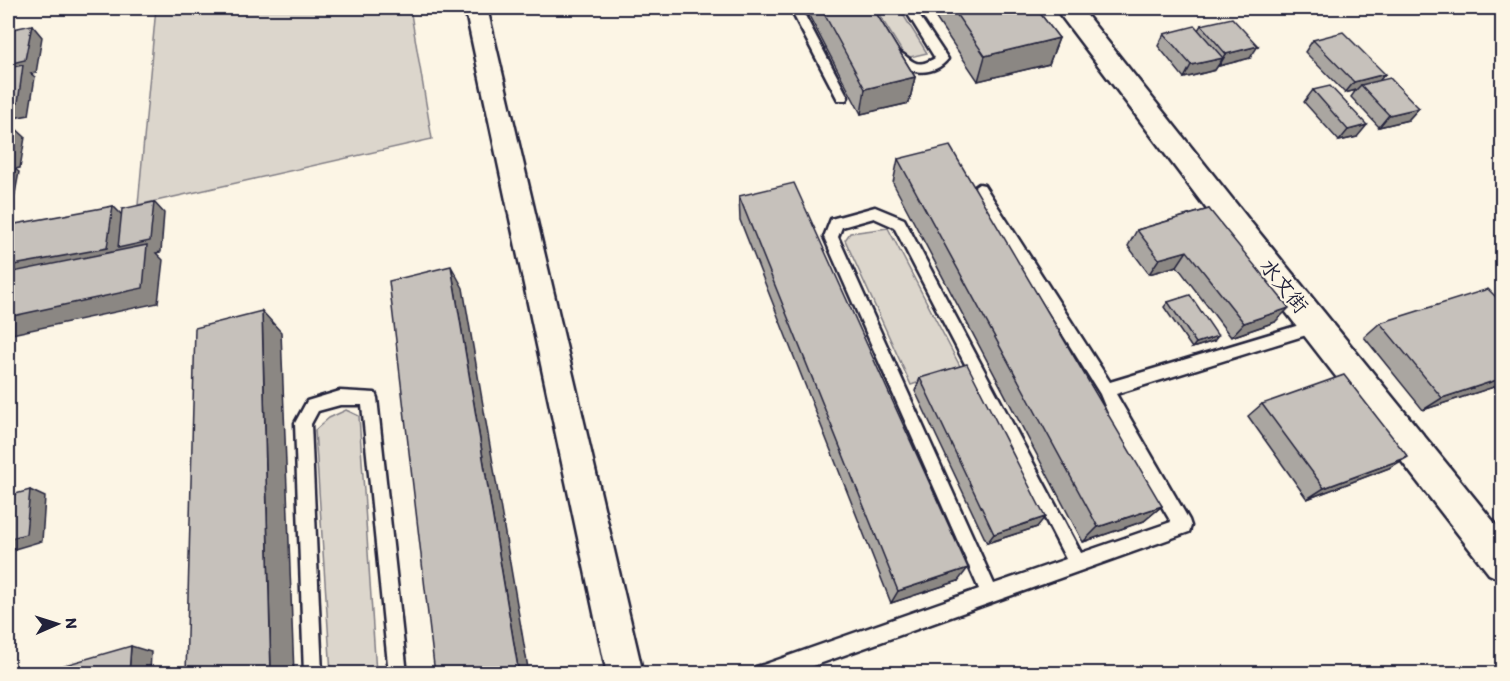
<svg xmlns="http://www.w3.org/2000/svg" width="1510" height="681" font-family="Itim,'LXGW WenKai TC',sans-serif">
<rect width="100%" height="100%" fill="#fcf5e5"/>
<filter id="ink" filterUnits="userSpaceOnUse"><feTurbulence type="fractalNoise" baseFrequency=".0167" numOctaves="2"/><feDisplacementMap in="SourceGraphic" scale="12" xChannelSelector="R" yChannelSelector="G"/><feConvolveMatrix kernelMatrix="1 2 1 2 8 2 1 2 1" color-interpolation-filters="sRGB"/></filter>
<g filter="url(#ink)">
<!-- green -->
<g fill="#dcd6cc" stroke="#7f7c84" stroke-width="1.5">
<path d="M156,8H410L432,139L138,205Z"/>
<path d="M875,8H899L927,53L906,58Z"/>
<path d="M888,228L961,368L911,385L845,240L850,233Z"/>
<path d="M346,410L359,416L376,673H331L315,430L329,418Z"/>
</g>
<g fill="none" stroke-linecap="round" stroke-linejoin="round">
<!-- lane casing -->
<g stroke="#22223b" stroke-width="5">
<g id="lane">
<path d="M790,8H801L848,97L846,100H838Z"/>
<path d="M904,8H914L948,59C932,79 902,74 889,54L895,50C912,56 912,72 935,58Z"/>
<path d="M979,184L984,185L1110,382L1316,320L1321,322L1323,326L1321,330L1316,332L1116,394L1189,520L1191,526L1189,532L791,674H754L756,667L763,665L979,589L824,237L831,219L875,207L904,219L1081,553L1171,522L1110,418L1100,394L974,193L972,189ZM874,218L894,227L1066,559L994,584L838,237L842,227Z"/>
<path d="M340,391L375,393L377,398L407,674H389L362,405H340L318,411L311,424L322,674H304L295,423L307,401Z"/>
</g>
</g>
<!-- street casing -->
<g stroke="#22223b" stroke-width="5">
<path id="street" d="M465,8H487L643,674H607Z"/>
</g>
<!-- secondary casing -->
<g stroke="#22223b" stroke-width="5">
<path id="secondary" d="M1055,8H1081L1249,220L1502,532V580L1489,574L1227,236Z"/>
</g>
<!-- lane -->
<use href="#lane" fill="#fcf5e5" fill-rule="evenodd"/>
<!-- street -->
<use href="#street" fill="#fcf5e5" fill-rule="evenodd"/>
<!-- secondary -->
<use href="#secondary" fill="#fcf5e5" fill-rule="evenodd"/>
</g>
<!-- wall -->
<g fill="#aaa6a1" stroke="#22223b" stroke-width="1.5">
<path d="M805,8H873L915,77L909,103L861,114Z"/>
<path d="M929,8H1036L1059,38L1049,64L978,81Z"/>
<path d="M1201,25L1250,58L1219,66L1218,65L1215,70L1184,78L1158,46L1164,34L1198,30Z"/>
<path d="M1313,40L1385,74L1379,81L1419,108L1408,120L1379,127L1351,97L1356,90L1345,93L1305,52Z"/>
<path d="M1313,90L1357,137L1339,141L1304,102Z"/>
<path d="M898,159L1162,506L1144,521L1083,542L893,183Z"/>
<path d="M739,196L958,581L891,603L740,220Z"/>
<path d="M1209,209L1275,322L1231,337L1177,266L1149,274L1128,246L1137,230Z"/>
<path d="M1168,302L1214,341L1192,348L1164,307Z"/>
<path d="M1503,304V384L1423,410L1364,337L1380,323Z"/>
<path d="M920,378L1037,527L987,543L915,391Z"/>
<path d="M1262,404L1389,468L1307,499L1248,416Z"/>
</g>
<!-- shaded-wall -->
<g fill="#8b8783" stroke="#22223b" stroke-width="1.5">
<path d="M8,8H35L8,12Z"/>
<path d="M32,25L42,37L36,73L31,74L35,77L29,115L8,119V64Z"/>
<path d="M1059,38L1049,64L978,81L985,56Z"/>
<path d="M1258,46L1250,58L1219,66L1226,54Z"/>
<path d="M1223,58L1215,70L1184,78L1191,65Z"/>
<path d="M1385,74L1375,86L1361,85L1356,90L1345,93L1354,82Z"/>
<path d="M915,77L909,103L861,114L865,89Z"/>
<path d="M1419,108L1408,120L1379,127L1389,115Z"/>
<path d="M1367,125L1357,137L1339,141L1348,130Z"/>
<path d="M13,126L25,137L20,168L15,169L19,172L14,199L8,200V156Z"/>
<path d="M154,202L164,213L161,252L156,253L163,260L158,303L12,334L8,331V266L113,206L129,222Z"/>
<path d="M1187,251L1177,266L1149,274L1159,259Z"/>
<path d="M451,266L463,288L529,674H519Z"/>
<path d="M1289,308L1275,322L1231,337L1244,323Z"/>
<path d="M262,311L281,332L294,674H271Z"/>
<path d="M1218,336L1214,341L1192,348L1196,343Z"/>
<path d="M1503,378V384L1423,410L1442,398Z"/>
<path d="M1408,457L1389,468L1307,499L1324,488Z"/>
<path d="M30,490L45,497L42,541L8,551V539Z"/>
<path d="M1162,506L1144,521L1083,542L1098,527Z"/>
<path d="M1045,517L1037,527L987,543L994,534Z"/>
<path d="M968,568L958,581L891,603L898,591Z"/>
<path d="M131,646L151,652L150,674H129Z"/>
</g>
<!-- building -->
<g fill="#c6c1bb" stroke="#22223b" stroke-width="1.5">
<path d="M821,8H873L915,77L865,89Z"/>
<path d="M952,8H1036L1059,38L985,56Z"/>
<path d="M1232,18L1258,46L1226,54L1201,25Z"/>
<path d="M32,25L25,60L8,64V30Z"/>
<path d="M1195,26L1223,58L1191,65L1164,34Z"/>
<path d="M1343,32L1385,74L1354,82L1313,40Z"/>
<path d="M23,65L18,103L8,105V68Z"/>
<path d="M1390,78L1419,108L1389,115L1361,85Z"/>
<path d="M1330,86L1367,125L1348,130L1313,90Z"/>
<path d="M13,126L8,156V127Z"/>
<path d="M950,146L1162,506L1098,527L898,159Z"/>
<path d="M794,183L968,568L898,591L739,196Z"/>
<path d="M154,202L150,241L118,248L122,209Z"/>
<path d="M113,206L107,248L8,266V234L10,225Z"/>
<path d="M1209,209L1289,308L1244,323L1187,251L1159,259L1137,230Z"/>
<path d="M147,245L143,288L8,317V273Z"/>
<path d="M451,266L519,674H435L389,281Z"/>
<path d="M1488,289L1503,304V378L1442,398L1380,323Z"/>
<path d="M1190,295L1218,336L1196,343L1168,302Z"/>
<path d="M262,311L271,674H186L195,328Z"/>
<path d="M967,364L1045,517L994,534L920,378Z"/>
<path d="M1344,375L1408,457L1324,488L1262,404Z"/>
<path d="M30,490L26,534L8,539V496Z"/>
<path d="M131,646L129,674H51V669Z"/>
</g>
</g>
<g text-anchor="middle" stroke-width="4.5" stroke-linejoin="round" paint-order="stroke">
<!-- street labels -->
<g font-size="21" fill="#22223b" stroke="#fcf5e5">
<text transform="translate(1284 286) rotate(51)" y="7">水文街</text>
</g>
</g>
<!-- margin -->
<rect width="1510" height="681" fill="none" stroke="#fcf5e5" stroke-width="30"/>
<rect x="15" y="15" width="1480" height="651" fill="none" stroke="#22223b" stroke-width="2" filter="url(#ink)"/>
<!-- north arrow -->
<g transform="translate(57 624) rotate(87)" stroke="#fcf5e5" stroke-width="4.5" paint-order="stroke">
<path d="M0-4.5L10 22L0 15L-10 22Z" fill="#22223b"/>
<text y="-9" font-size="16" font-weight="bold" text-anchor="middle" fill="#22223b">N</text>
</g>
</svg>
